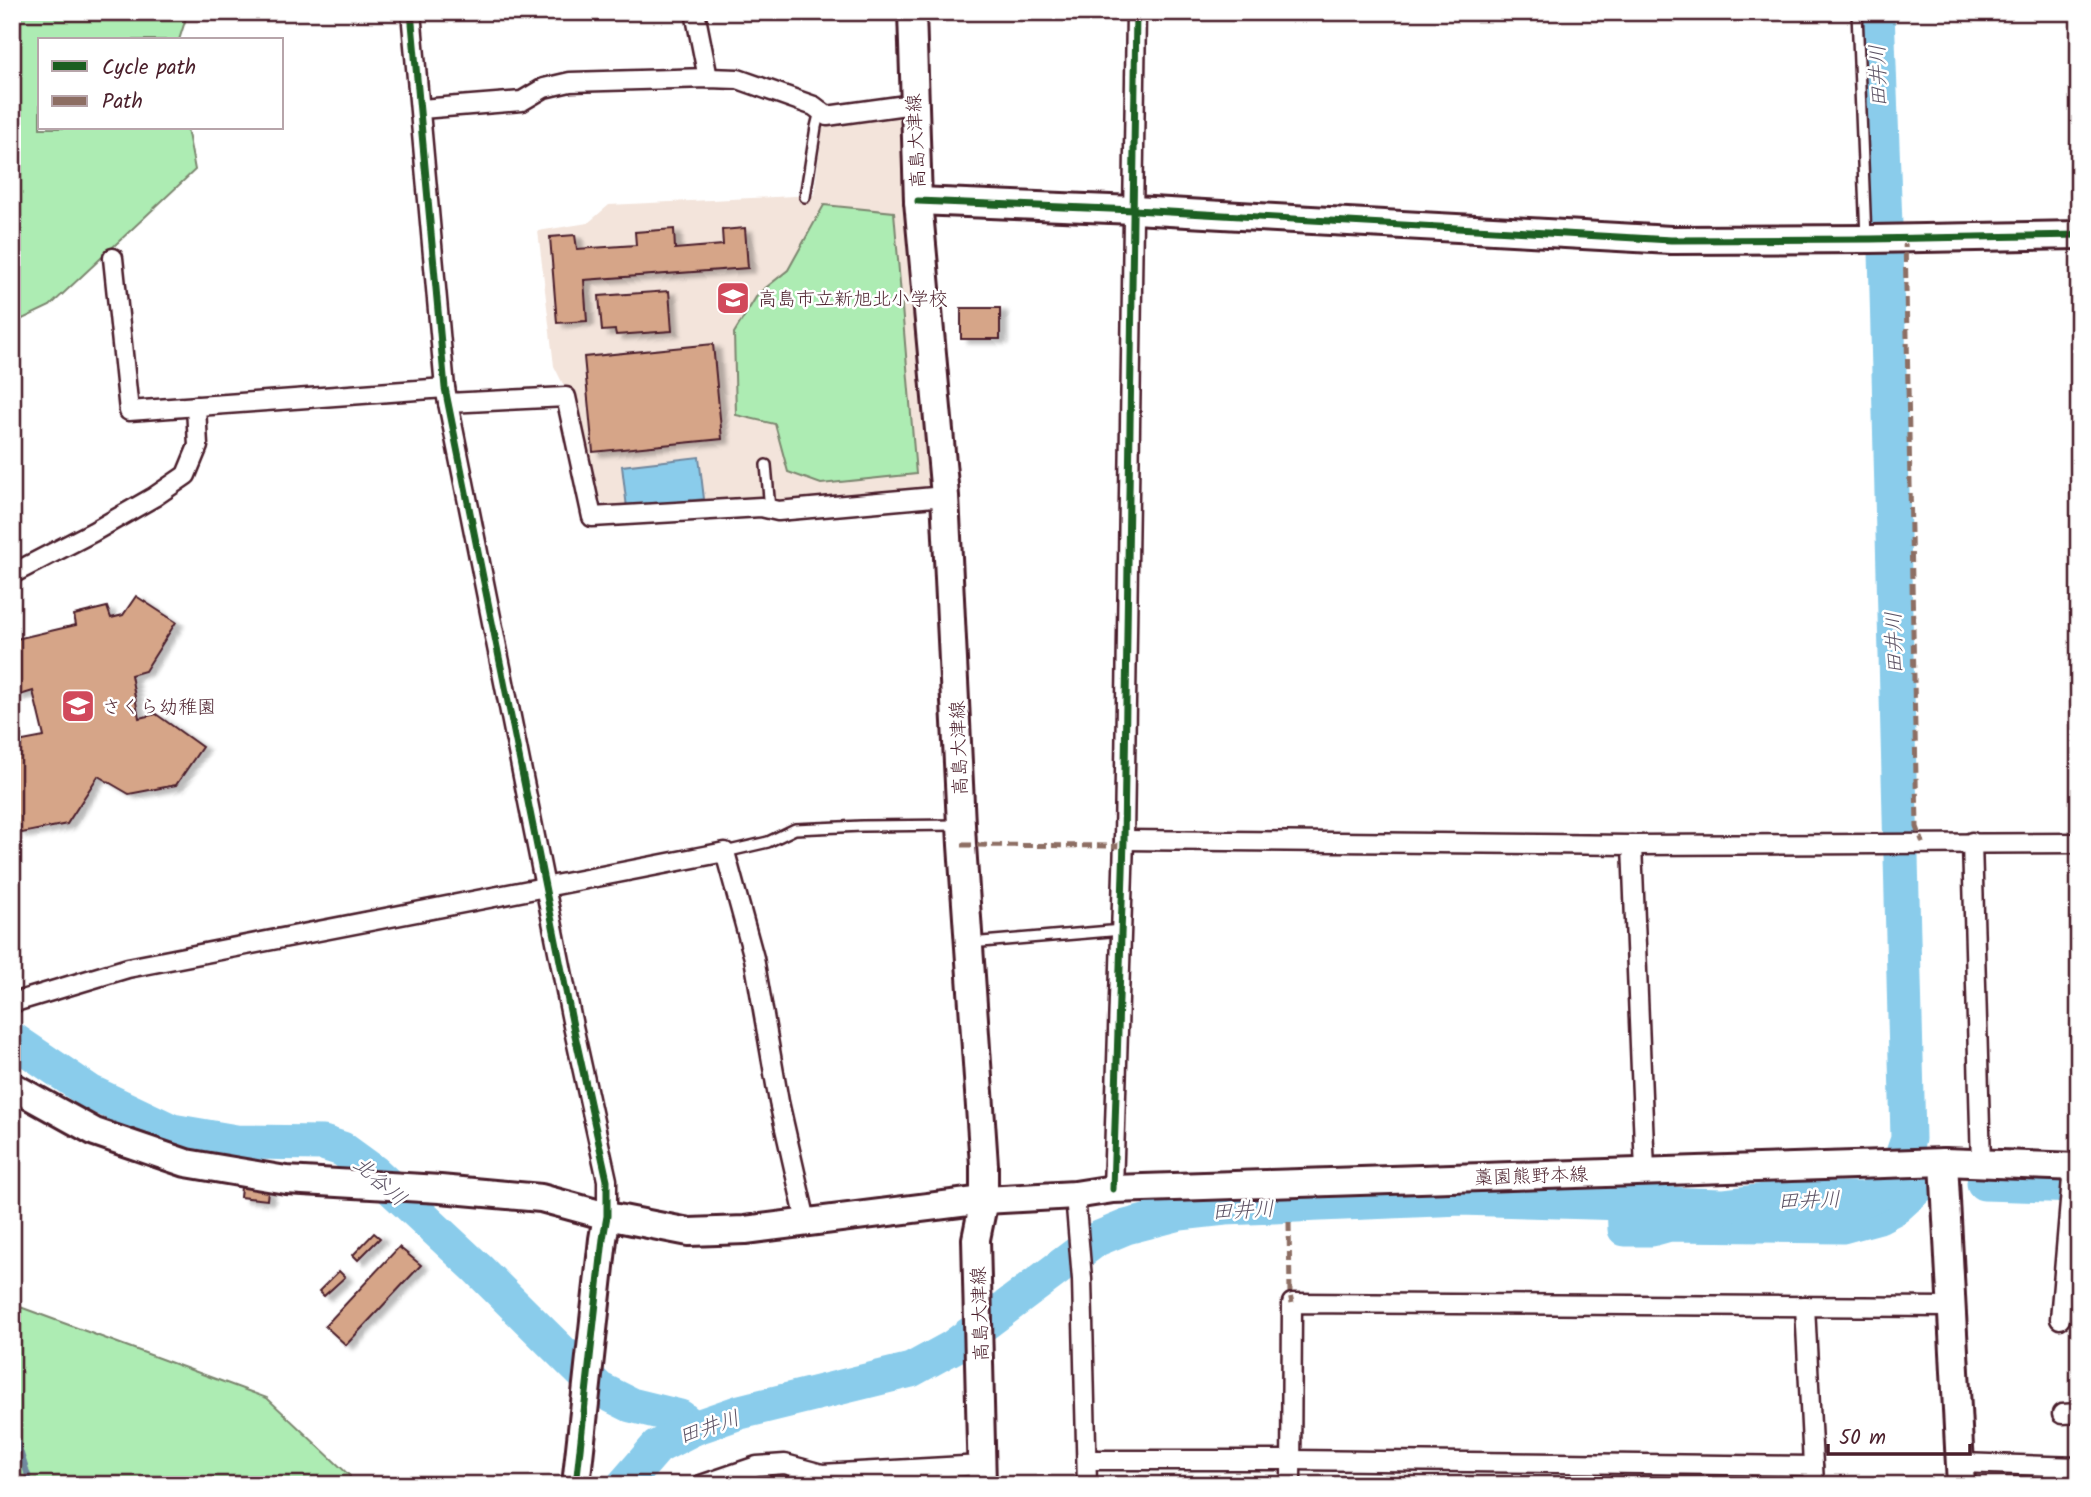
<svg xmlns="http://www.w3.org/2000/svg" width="2091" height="1497" font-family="Kalam,'Klee One',sans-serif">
<defs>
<filter id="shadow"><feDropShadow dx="7" dy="4" stdDeviation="2" flood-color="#0004"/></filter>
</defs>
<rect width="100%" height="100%" fill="#fff"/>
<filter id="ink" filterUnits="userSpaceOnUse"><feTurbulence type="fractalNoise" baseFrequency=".0143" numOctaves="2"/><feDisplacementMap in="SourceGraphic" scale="14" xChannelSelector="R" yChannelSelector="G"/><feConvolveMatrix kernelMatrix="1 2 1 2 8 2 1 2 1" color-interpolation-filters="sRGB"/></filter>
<g filter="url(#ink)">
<!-- built -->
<path fill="#f3e4db" d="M904,116L933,483L920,489L774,501L621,510L604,504L595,495L573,389L563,384L554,366L538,231L588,223L609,205L814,195L823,125Z"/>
<!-- green -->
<g fill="#adecb3" stroke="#7c866f" stroke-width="2">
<path d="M12,12H188L179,40H40V128H187L195,170L50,306L12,324Z"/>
<path d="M824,205L894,212L916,474L821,484L788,472L775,424L736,415L734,333L758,294L788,270Z"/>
<path d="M12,1304L267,1398L350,1476L348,1485H12Z"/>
</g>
<!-- water -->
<path fill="#8acceb" stroke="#70879e" stroke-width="2" d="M699,457L704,499L627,508L622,466Z"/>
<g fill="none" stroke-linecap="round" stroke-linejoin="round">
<!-- stream -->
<path stroke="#70879e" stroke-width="6" d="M12,1426L31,1485"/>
<!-- river -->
<g stroke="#8acceb" stroke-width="35">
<path d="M12,1039L90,1092L172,1131L236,1142L323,1143L342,1149L375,1173L477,1268L599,1389L631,1405L680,1417L694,1428"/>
<path d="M1984,1183L2079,1186"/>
<path d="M1624,1202L1625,1229H1652L1670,1224L1842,1226L1879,1216L1896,1207L1918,1187"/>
<path d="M624,1485L657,1447L694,1428L740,1412L911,1370L953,1347L1097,1239L1126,1227L1180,1213L1225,1208L1461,1198L1723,1206L1781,1199H1865L1883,1191L1897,1171L1908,1139L1886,251L1877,12"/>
</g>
</g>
<!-- building -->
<g fill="#d6a588" stroke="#4a1f2b" stroke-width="2" filter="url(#shadow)">
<path d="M745,228L748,268L584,280L587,321L557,323L550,237L575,235L577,249L636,245L635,232L674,229L675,249L723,245L722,230Z"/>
<path d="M669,291L672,331L616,335L615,330L602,331L599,296Z"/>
<rect x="961" y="308" width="39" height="31"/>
<path d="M713,344L722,439L593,452L584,357Z"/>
<path d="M136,596L176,622L145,671L131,675L139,718L156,714L202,747L176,785L129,794L98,776L67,824L22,833L12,827V743L44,737L33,691L17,696L12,674V640L76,625L74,615L107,607L111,618L123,615Z"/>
<path d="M241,1187L268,1190L267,1200L240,1197Z"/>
<path d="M374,1233L380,1238L358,1260L353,1255Z"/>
<path d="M399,1247L421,1265L346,1345L325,1326Z"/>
<path d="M339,1271L345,1277L324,1296L319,1291Z"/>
</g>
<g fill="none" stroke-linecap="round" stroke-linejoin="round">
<!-- lane casing -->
<g stroke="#4a1f2b" stroke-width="14">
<g id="lane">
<path d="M1857,12L1866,238"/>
<path d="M805,197L816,127L820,111"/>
<path d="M766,465L770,509"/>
<path d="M725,852L768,842L795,829L862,826L960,825"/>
<path d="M970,943L1122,930"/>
</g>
</g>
<!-- street casing -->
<g stroke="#4a1f2b" stroke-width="23">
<g id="street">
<path d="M411,12L445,388L573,1026L607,1180V1216"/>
<path d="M695,12L708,78"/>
<path d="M421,109L522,101L544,88L570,82L708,78L738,79L814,106L827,116L913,104"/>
<path d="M113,258L129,411L445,388"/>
<path d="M448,403L566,397L592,517L761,507L778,511L945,496"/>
<path d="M12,574L93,532L154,497L186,475L198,446L196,406"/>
<path d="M1124,840L1632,845L2079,843"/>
<path d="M1972,842L1981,1164"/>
<path d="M1632,845L1645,1171"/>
<path d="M12,1003L128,968L725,852L754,958L779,1102L806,1221"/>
<path d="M1113,1189L1124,840L1136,12"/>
<path d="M1075,1195L1082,1279L1087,1485"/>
<path d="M1805,1306L1814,1485"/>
<path d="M2060,1319L2073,1167"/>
<path d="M2062,1414L2079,1413"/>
<path d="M1087,1460H1291L1813,1466"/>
<path d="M1960,1463L2079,1467"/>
<path d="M701,1485L757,1466L785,1464L822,1474L982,1465"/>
<path d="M1291,1485L1292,1303L1952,1307"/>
</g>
</g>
<!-- secondary casing -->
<g stroke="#4a1f2b" stroke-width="32">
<g id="secondary">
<path d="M912,12L918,201L945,496L962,845L984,1165V1200L976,1239L982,1485"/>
<path d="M918,201L1134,210L1671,240L1871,239L2079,235"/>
<path d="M12,1086L95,1132L186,1163L286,1180L440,1189L541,1198L607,1216L689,1232L745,1230L984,1200L1075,1195L1113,1189L1884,1164L1944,1162L2079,1167"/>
<path d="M1944,1162L1961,1485"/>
<path d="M576,1485L603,1239L607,1216"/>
</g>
</g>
<!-- lane -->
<use href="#lane" stroke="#fff" stroke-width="9"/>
<!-- street -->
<use href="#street" stroke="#fff" stroke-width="18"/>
<!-- secondary -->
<use href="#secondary" stroke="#fff" stroke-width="26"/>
<!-- quiet -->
<g stroke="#8d6e63" stroke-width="5" stroke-dasharray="10 5" stroke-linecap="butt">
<path d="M1905,238L1917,827L1923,843"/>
<path d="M962,845L1118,846L1124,840"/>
<path d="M1289,1222L1290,1294L1292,1303"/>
</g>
<!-- cycleway casing -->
<g stroke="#fff" stroke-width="11">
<g id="cycleway">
<path d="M411,12L445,388L573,1026L607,1180V1216L603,1239L576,1485"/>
<path d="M918,201L1134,210L1671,240L1871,239L2079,235"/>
<path d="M1113,1189L1124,840L1136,12"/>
</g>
</g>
<!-- cycleway -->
<use href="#cycleway" stroke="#1b5e20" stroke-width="7"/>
</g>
</g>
<!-- icons -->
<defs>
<g id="school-square" transform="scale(1.75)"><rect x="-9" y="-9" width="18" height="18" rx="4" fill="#d1495b" stroke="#fff"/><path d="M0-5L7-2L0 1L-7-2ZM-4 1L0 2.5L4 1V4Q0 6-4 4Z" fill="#fff"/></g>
</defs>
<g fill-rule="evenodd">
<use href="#school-square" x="733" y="298"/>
<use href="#school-square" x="78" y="706"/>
</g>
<g text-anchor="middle" stroke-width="5" stroke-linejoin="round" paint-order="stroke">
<!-- street labels -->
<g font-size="19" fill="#4a1f2b" stroke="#fff">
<text transform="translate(915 141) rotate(-93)" y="7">高島大津線</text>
<text transform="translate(958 748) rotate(-92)" y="7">高島大津線</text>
<text transform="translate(1531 1175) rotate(-2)" y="7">藁園熊野本線</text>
<text transform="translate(979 1314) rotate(-92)" y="7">高島大津線</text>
</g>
<!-- poi labels -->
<g font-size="19" fill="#4a1f2b" stroke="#fff" text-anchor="start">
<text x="758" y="305">高島市立新旭北小学校</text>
<text x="102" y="713">さくら幼稚園</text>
</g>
<!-- water labels -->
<g font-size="21" font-style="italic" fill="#5d5365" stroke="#fff">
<text transform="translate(1878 76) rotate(-92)" y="7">田井川</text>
<text transform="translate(1894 643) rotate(-92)" y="7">田井川</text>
<text transform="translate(380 1181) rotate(41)" y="7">北谷川</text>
<text transform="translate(1809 1200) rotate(-2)" y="7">田井川</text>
<text transform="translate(1243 1210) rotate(-3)" y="7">田井川</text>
<text transform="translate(709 1427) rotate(-19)" y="7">田井川</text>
</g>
</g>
<!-- margin -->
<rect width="2091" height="1497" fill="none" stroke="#fff" stroke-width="42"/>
<rect x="21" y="21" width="2049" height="1455" fill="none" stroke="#4a1f2b" stroke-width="2.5" filter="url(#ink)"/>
<!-- legend -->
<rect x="38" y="38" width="245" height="91" fill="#ffffff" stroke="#b7a5aa" stroke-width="2"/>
<rect x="52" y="61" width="35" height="10" fill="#1b5e20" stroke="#b7a5aa" stroke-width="2"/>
<text x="102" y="74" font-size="21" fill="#4a1f2b">Cycle path</text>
<rect x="52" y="96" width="35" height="10" fill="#8d6e63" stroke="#b7a5aa" stroke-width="2"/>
<text x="102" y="108" font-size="21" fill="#4a1f2b">Path</text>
<!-- scale -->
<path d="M1828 1444v10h142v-10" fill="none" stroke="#4a1f2b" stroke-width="3.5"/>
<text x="1839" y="1444" font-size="21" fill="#4a1f2b" stroke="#ffffff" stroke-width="5" paint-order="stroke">50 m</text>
</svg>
